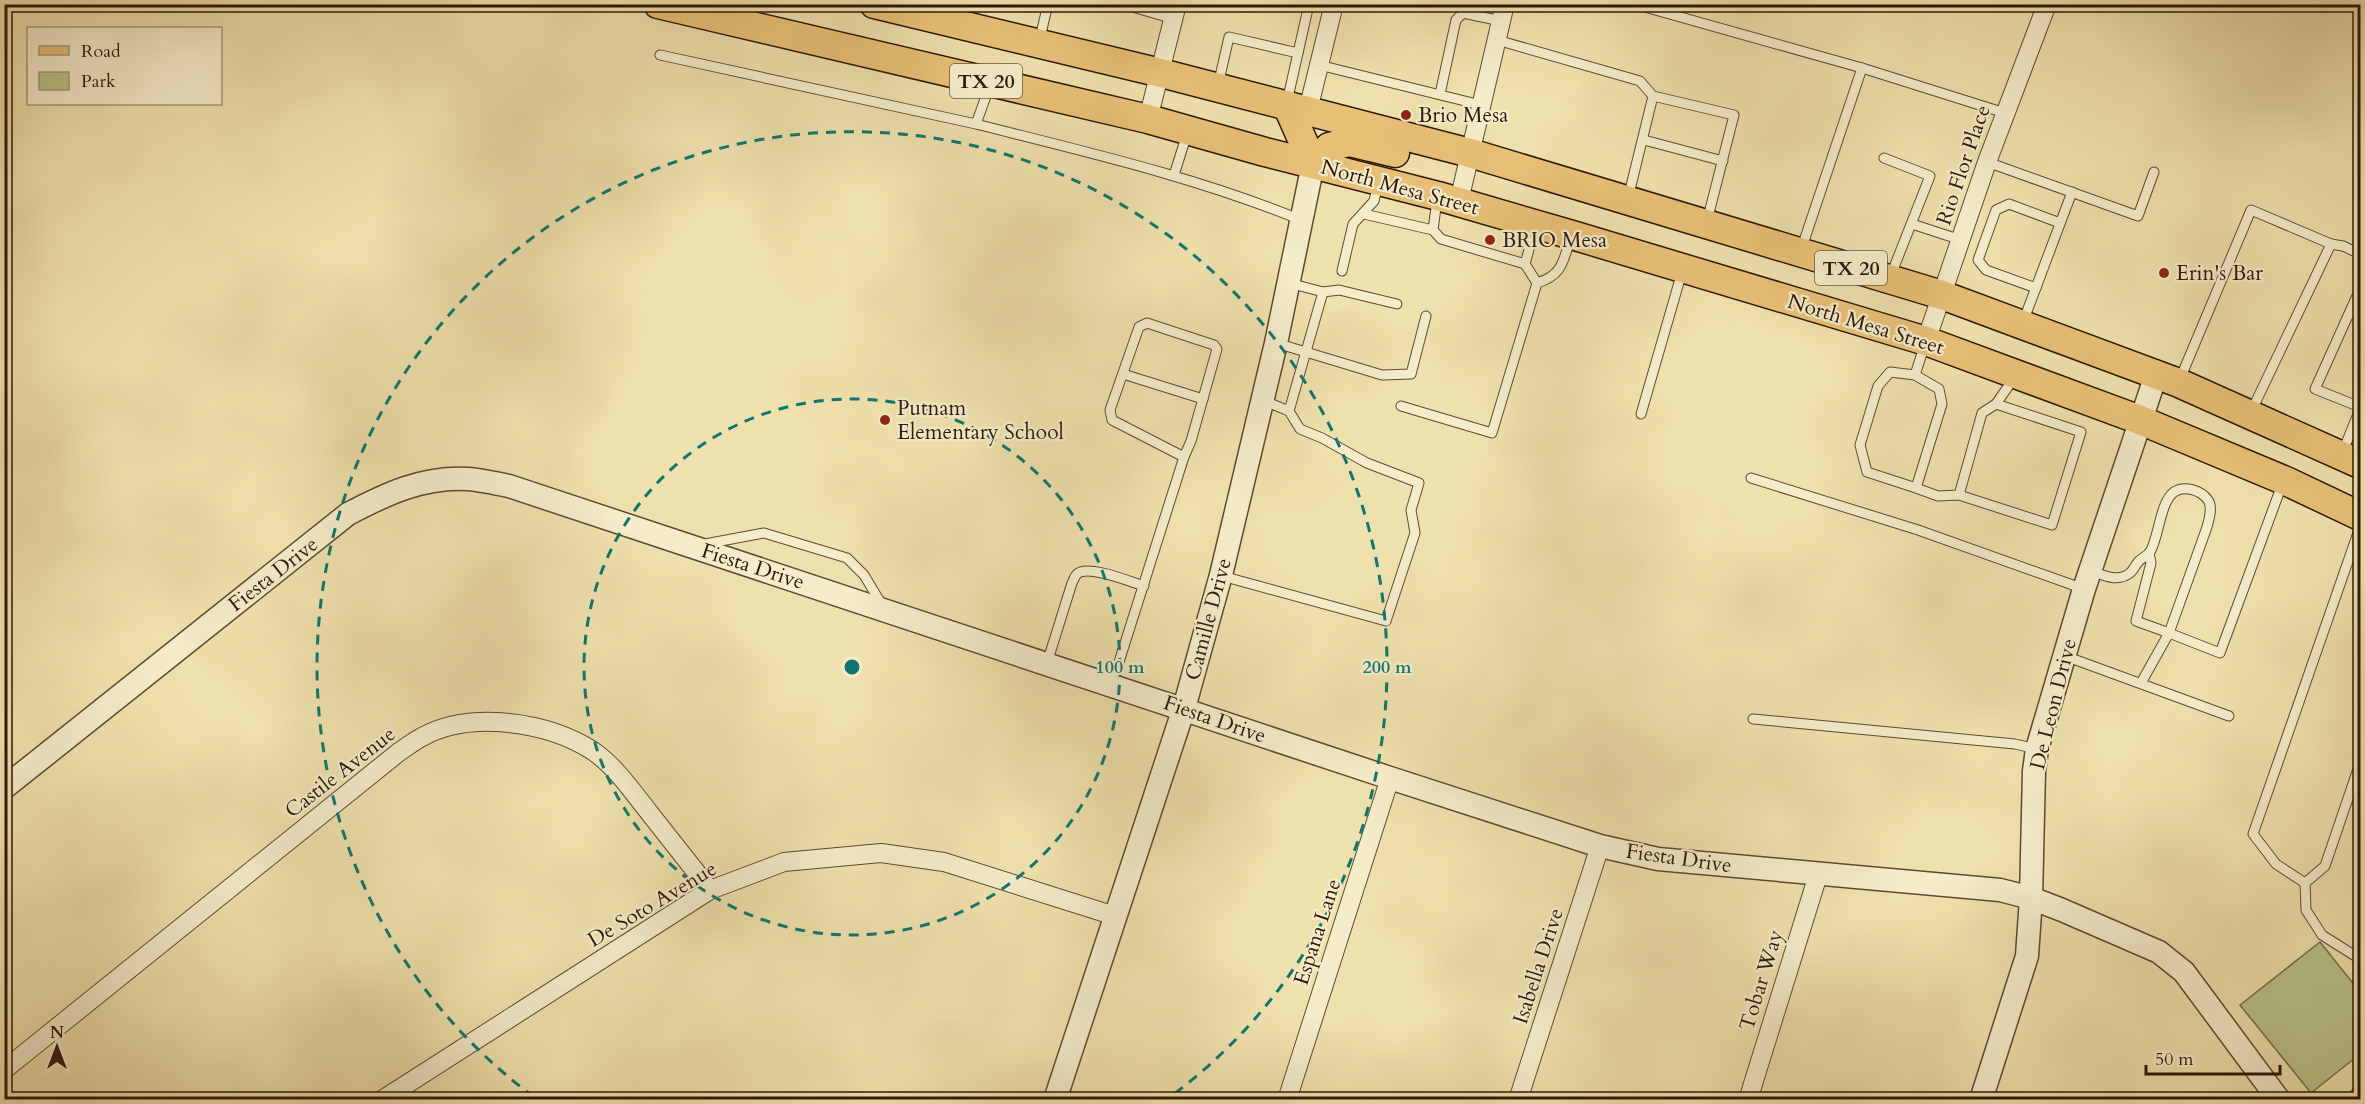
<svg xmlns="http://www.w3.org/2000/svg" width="2365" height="1104" font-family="Cardo,serif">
<rect width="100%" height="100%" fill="#efe1ad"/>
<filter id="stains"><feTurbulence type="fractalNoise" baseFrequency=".00333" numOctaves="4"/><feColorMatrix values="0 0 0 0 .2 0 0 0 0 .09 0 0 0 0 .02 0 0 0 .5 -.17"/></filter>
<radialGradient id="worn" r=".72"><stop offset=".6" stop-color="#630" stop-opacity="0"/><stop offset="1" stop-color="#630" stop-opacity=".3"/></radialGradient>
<!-- green -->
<path fill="#b9c38a" stroke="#736e4a" stroke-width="1.5" d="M2320,942L2360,992V1054L2311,1093L2240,1005Z"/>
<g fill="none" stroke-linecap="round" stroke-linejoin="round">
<!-- stream -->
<path stroke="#6e7b6c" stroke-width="5" d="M2343,1100L2360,1086"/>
<!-- service casing -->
<g stroke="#5e4a32" stroke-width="11">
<g id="service">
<path d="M1122,4L1174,19"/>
<path d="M1634,4L1862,68L2005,113"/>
<path d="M959,23L963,4"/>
<path d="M1497,40L1640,81L1653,96L1734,115L1707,221"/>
<path d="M1039,42L1048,4"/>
<path d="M660,55L976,124L990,85"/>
<path d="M1319,65L1481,105"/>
<path d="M1218,85L1229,37L1298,53"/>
<path d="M1440,94L1456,20L1463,13L1501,21"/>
<path d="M1287,102L1309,4"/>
<path d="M976,124C1086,152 1196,177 1301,220"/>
<path d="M1644,140L1723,161"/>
<path d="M1884,158L1930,176L1891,275"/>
<path d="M1987,162L2138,216L2154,172"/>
<path d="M1174,175L1187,134"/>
<path d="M1628,198L1653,96"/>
<path d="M1437,200L1433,230L1441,239L1525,264"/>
<path d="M1364,214L1433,230"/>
<path d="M1912,224L1961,240"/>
<path d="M1535,228L1525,264L1537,283C1563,275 1563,261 1571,237"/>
<path d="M2331,244L2343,246L2360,254"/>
<path d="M1801,250L1862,68"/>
<path d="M1342,271L1353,224L1374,201L1378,184"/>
<path d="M1289,283L1323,292L1339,290L1397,304"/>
<path d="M2036,288L1986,270L1978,260L1996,210L2009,204L2060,223"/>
<path d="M2360,289L2315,389L2360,407"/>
<path d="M2023,322L2072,192"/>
<path d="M1276,343L1382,375L1411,374L1426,316"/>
<path d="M1890,372L1915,375L1939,389L1942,404L1916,488L1867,472L1860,445L1878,386Z"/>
<path d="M1123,374L1203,399"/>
<path d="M1915,375L1925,344"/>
<path d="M2180,379L2251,210L2331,244L2251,412"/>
<path d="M1401,406L1492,433L1537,283"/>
<path d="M1289,411L1323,292"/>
<path d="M1641,414L1682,272"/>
<path d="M2343,451L2360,409"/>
<path d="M1751,478L1918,530L2084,589"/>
<path d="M1916,488L1938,496L1959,495L2052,525L2081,432L1996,404L2014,378"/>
<path d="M1959,495L1982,413L1996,404"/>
<path d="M2360,527L2253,834L2276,864L2305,883L2325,866L2360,763"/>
<path d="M705,544L764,533L847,558L864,575L882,605"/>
<path d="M2092,571C2105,576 2119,583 2131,572C2134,569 2136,564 2139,561C2142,558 2147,556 2150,552C2159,537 2160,502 2174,492C2184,485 2201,490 2208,500C2213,507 2209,519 2207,527L2169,633L2220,653L2283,482"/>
<path d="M1222,576L1386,621L1415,533L1411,510L1419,483L1367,463L1322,438L1300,429L1289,411L1262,400"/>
<path d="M2065,656L2229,716"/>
<path d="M1047,663L1072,583C1074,580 1074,577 1077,574C1088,564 1131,582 1144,586"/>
<path d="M2141,683L2169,633L2136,621L2151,563L2149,553"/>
<path d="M1112,684L1184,457L1191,441L1217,349L1214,345L1147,323L1139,327L1110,410L1112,420L1184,457"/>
<path d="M1753,719L2015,744L2037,749"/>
<path d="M2305,883L2306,910L2322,935L2360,959"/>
</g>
</g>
<!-- minor casing -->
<g stroke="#5e4a32" stroke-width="20">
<g id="minor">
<path d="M1308,110L1334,4"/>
<path d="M1148,119L1177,4"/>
<path d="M1459,201L1505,4"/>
<path d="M1926,341L1987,162L2047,4"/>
<path d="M4,1070L399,752C407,747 414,741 422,737C471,710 548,722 593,751C615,766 632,791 648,811C669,838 690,864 710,890"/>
<path d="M382,1100L710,890L784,862L881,853L944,862L1115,916"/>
<path d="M1287,1100L1390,778"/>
<path d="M1518,1100L1600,846"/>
<path d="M1748,1100L1818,875"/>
</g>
</g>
<!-- tertiary casing -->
<g stroke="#5e4a32" stroke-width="25">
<g id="tertiary">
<path d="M4,788L348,514C386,494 424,476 468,479C481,480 495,483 509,486L1390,778L1600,846L1658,859L2000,890L2031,898L2062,910L2159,952L2184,972L2279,1100"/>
<path d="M1055,1100L1184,708L1221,575L1276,343L1313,164"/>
<path d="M1981,1100L2027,956L2031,898L2034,771L2037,749L2084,589L2156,375"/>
</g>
</g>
<!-- primary casing -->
<g stroke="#2d1809" stroke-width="31">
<g id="primary">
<path d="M658,4L1148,119L1265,152L1438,196L1572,235L1926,341L2140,420L2286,481L2360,516"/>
<path d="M874,4L1161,73L1470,153L1942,295L2179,383L2360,464"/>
<path d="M1287,105L1313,164"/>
<path d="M1313,164L1329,147L1349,142L1395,153"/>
</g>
</g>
<!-- service -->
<use href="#service" stroke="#f5ecca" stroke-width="9"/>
<!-- minor -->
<use href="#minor" stroke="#f5ecca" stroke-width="18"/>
<!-- tertiary -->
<use href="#tertiary" stroke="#f5ecca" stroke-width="22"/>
<!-- primary -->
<use href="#primary" stroke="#e8c076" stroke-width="28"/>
</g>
<!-- distance rings -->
<g fill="none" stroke="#0f766e" stroke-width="3" stroke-dasharray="10 8">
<circle cx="852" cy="667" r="268"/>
<path d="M534 1097A535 535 0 1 1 1170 1097"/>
</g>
<!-- markers -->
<g fill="#8f2418" stroke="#f5ecca" stroke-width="2">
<circle cx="1406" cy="115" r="6"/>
<circle cx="1490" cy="240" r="6"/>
<circle cx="2164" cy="273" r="6"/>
<circle cx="885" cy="420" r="6"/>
</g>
<g text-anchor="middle" stroke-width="4.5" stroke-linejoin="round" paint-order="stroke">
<!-- shield labels -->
<g fill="#f5ecca" stroke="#695843" stroke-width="1.5">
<rect x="950" y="64" width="72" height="34" rx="4.5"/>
<rect x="1815" y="251" width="72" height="34" rx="4.5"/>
</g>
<g font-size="20" font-weight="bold" fill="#2d1809">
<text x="986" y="88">TX 20</text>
<text x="1851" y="275">TX 20</text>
</g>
<!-- poi labels -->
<g font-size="21" fill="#2d1809" stroke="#f5ecca" text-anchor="start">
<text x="1418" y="122">Brio Mesa</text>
<text x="1502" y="247">BRIO Mesa</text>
<text x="2176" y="280">Erin's Bar</text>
<text x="897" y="415">Putnam<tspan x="897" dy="24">Elementary School</tspan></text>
</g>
<!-- street labels -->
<g font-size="21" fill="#2d1809" stroke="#f5ecca">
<text transform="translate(1963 165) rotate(-71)" y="7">Rio Flor Place</text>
<text transform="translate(1400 187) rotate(15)" y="7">North Mesa Street</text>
<text transform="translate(1866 324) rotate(17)" y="7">North Mesa Street</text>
<text transform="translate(753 566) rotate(18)" y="7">Fiesta Drive</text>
<text transform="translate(273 574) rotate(-38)" y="7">Fiesta Drive</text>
<text transform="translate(1208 619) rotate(-75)" y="7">Camille Drive</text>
<text transform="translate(2053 704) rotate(-76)" y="7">De Leon Drive</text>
<text transform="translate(1215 719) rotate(19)" y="7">Fiesta Drive</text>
<text transform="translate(340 772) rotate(-38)" y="7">Castile Avenue</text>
<text transform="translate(1679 858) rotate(8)" y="7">Fiesta Drive</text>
<text transform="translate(652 904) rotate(-31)" y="7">De Soto Avenue</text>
<text transform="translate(1317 932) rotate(-72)" y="7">Espana Lane</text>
<text transform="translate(1538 966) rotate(-72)" y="7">Isabella Drive</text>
<text transform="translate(1761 980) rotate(-73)" y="7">Tobar Way</text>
</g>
</g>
<circle cx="852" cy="667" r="9" fill="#0f766e" stroke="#f5ecca" stroke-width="3"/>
<g font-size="18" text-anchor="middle" font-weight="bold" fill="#0f766e" stroke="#f5ecca" stroke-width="4.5" stroke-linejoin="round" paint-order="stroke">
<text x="1120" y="673">100 m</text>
<text x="1387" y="673">200 m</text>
</g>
<!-- margin -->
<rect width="2365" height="1104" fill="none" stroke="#efe1ad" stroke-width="24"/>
<rect x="6" y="6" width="2353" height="1092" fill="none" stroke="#2d1809" stroke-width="3"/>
<rect x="12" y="12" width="2341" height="1080" fill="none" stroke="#2d1809" stroke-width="1.5"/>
<!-- legend -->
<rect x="27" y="27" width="195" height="78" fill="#f5ecca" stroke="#a5977d" stroke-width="1.5"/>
<rect x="39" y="46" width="30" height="9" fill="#e8c076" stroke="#a5977d" stroke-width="1.5"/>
<text x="81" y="57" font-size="18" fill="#2d1809">Road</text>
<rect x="39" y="72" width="30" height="18" fill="#b9c38a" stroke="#a5977d" stroke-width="1.5"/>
<text x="81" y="87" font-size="18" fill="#2d1809">Park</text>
<!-- north arrow -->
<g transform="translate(57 1047)" stroke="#f5ecca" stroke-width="4.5" paint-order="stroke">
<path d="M0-4.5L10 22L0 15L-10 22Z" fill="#2d1809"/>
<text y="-9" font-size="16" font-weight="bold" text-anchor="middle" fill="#2d1809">N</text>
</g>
<!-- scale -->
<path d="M2146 1065v9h134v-9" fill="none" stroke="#2d1809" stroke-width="3"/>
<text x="2155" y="1065" font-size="18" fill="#2d1809" stroke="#f5ecca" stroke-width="4.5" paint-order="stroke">50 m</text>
<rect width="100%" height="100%" filter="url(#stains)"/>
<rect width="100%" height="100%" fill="url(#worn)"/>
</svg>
